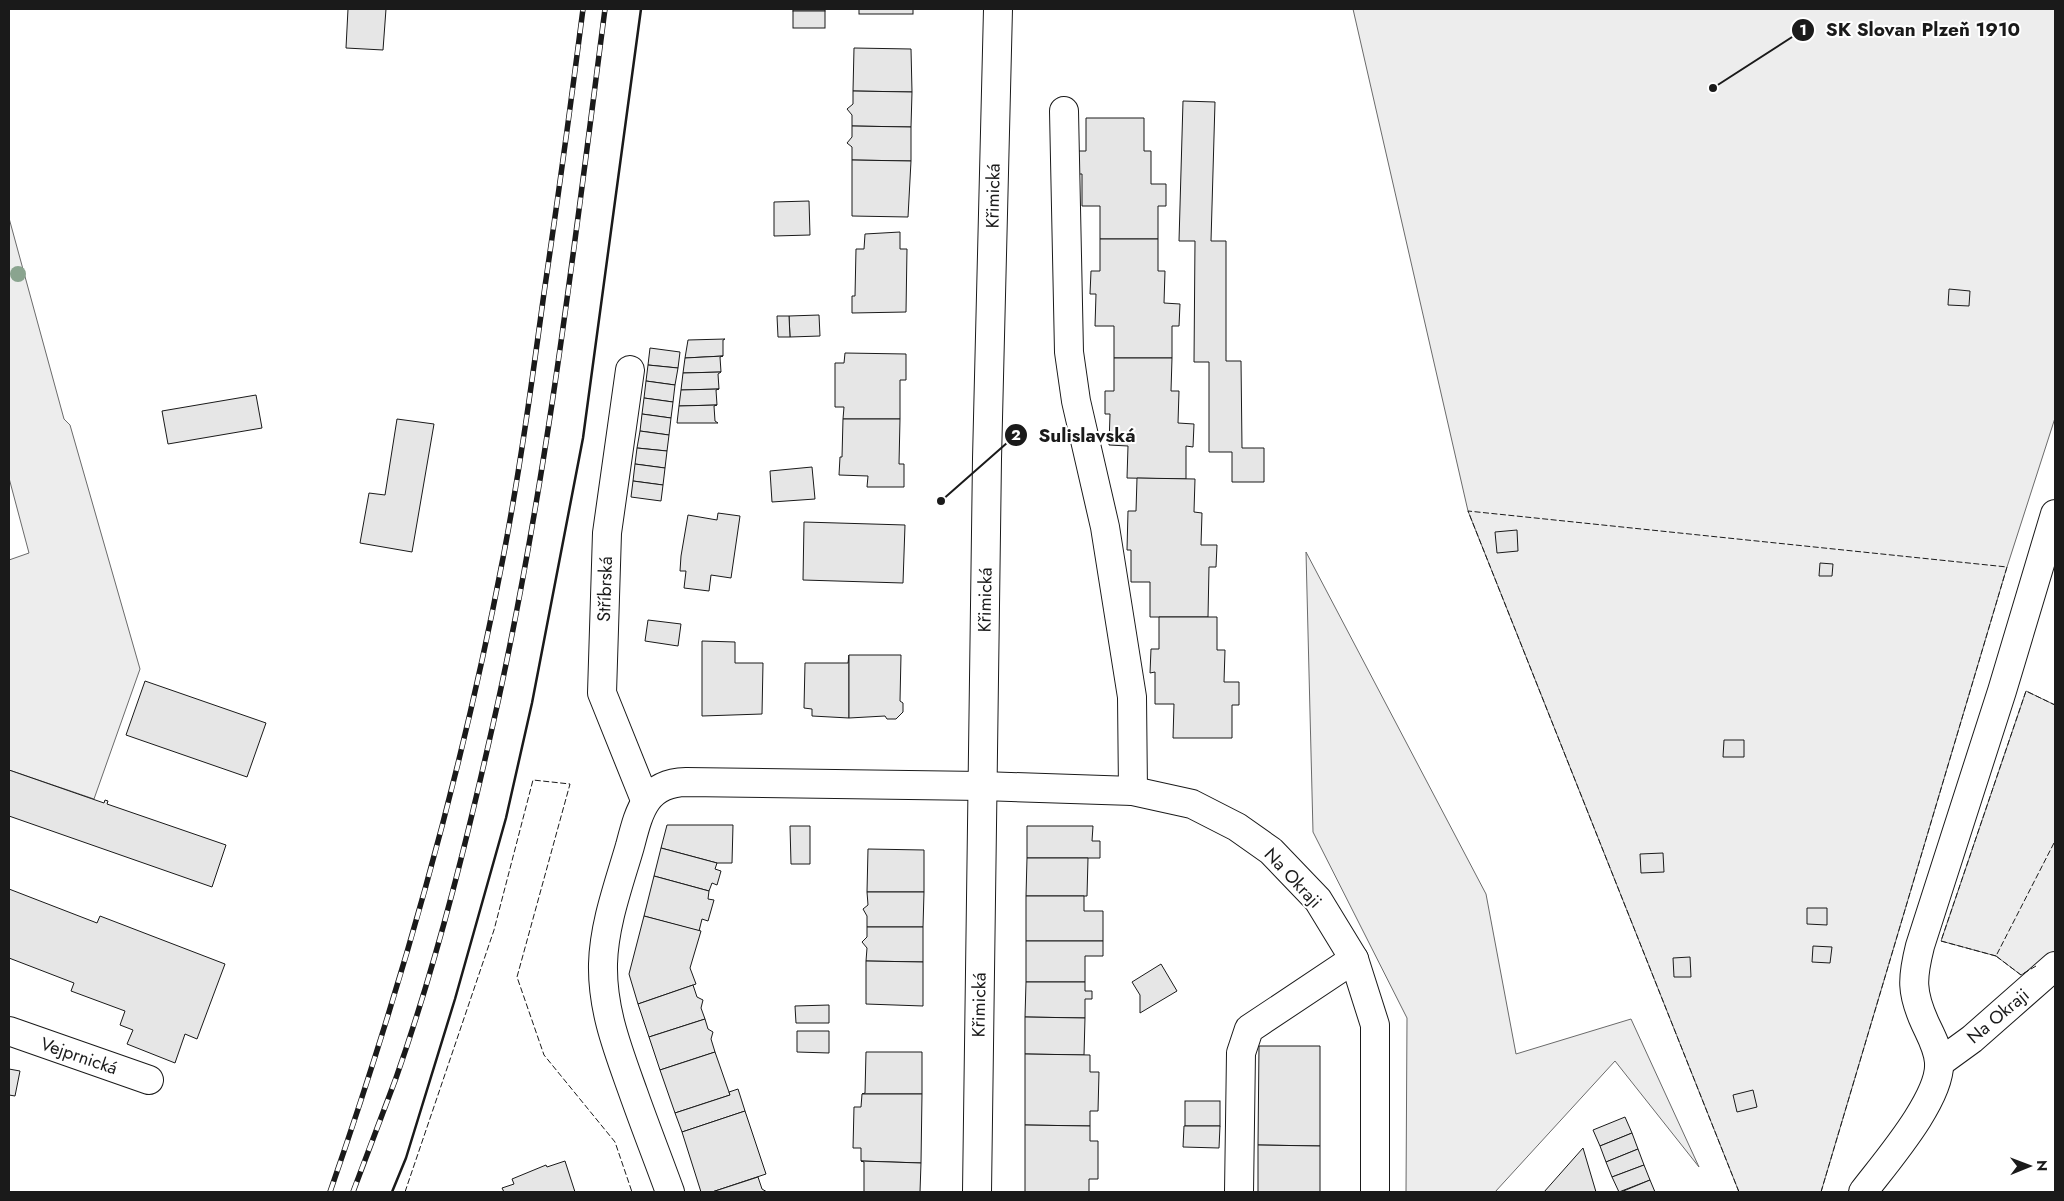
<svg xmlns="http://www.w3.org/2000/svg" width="2064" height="1201" font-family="Jost,sans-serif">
<rect width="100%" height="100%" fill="#fff"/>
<!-- built -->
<g fill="#ededed" stroke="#6a6a6a">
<path d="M1353,9H2055V418L2007,567L1821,1192H1739L1468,511Z"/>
<path d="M9,218L64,419L70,425L140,669L94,799L9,770V560L29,553L9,478Z"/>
<path d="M1306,552L1486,894L1516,1054L1631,1019L1699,1167L1615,1061L1495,1192H1406L1407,1018L1313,832Z"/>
<path d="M2026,691L2055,705V955L2021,975L1996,956L1941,941Z"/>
</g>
<!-- building -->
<g fill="#e6e6e6" stroke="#1a1a1a">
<path d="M348,9H386L383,50L346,48Z"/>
<rect x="793" y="9" width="32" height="2"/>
<rect x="859" y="9" width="54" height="5"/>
<rect x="793" y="11" width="32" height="17"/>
<path d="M854,48L911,49L912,92L853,91Z"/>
<path d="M853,91L912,92L911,127L852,126V115L847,109L853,104Z"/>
<path d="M1183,101L1215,102L1211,241H1226V361H1241L1242,448H1264V482H1232V452H1209V362H1194L1195,241H1179Z"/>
<path d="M1086,118H1144V151H1151V184H1166V206H1158V239H1100V206H1082V174H1077V151H1086Z"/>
<path d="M852,126L911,127V161L852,160V147L847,143L852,137Z"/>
<path d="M852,160L911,161L908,217L852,216Z"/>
<path d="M809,201L810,235L774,236V202Z"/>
<path d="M900,232V249H907L906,312L852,313V296H855L856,249H864L865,234Z"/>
<path d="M1100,239H1158V271H1165L1164,303L1180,304L1179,326H1172V358H1114V326H1095L1096,294H1090L1091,271H1100Z"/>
<path d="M1949,289L1970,291L1969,306L1948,305Z"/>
<path d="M819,315L820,336L790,337L789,316Z"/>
<path d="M777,316H789L790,337H778Z"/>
<path d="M725,339L723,340V356L685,358L688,340Z"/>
<path d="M650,348L680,352L678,368L648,365Z"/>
<path d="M845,353L906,354V380H900V419H843L844,407H835V363H844Z"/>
<path d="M723,356L720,357L721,372L683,373L685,358Z"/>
<path d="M1114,358H1172L1171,391H1179L1178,423L1194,424L1193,447L1186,446V479L1127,478L1128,446L1109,445L1110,414H1105V391H1114Z"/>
<path d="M648,365L678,368L675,385L646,381Z"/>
<path d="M721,372L718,374L719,389L681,390L683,373Z"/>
<path d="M646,381L675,385L673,402L644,398Z"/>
<path d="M719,389L716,390L717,405L679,406L681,390Z"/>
<path d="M256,395L262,428L168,444L162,411Z"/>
<path d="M644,398L673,402L671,418L642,414Z"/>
<path d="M717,405L714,406L715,421L718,423H677L679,406Z"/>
<path d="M642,414L671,418L669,435L640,431Z"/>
<path d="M397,419L434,424L412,552L360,543L369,493L385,495Z"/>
<path d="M843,419H900L899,464H904V487H867L868,476L839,475L840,457H842Z"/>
<path d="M640,431L669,435L667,451L637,448Z"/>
<path d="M637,448L667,451L665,468L635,464Z"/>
<path d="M635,464L665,468L663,485L633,481Z"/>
<path d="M812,467L815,499L772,502L770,471Z"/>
<path d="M1137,478L1195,479L1194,512L1202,513L1201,545H1217L1216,567H1209L1208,617H1150V582H1131V550H1127L1128,511H1136Z"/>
<path d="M633,481L663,485L661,501L631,497Z"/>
<path d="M718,513L740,516L731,578L711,575L709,591L684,588L686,571H680L681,556L688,515L717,520Z"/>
<path d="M804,522L905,525L903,583L803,580Z"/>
<path d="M1517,530L1518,551L1497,553L1495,532Z"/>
<path d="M1820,563L1833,564L1832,576H1819Z"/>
<path d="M1159,617H1217V650H1225L1224,682H1239V705H1232V738H1173L1174,704H1155V672L1150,673L1151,649H1159Z"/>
<path d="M648,620L681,624L678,646L645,641Z"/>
<path d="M702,641L735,642V663H763L762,714L702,716Z"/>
<path d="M849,655V718L812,716V709L804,708L805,663H848Z"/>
<path d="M849,655H901L900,701L903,703V712L896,719H887L885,716L849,718Z"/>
<path d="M145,681L266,723L247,777L126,735Z"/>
<path d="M1724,740H1744V757H1723Z"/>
<path d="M9,770L104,803L105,800L108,801L107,804L226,845L212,887L9,816Z"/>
<path d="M667,825H733L732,863H717L661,848Z"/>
<path d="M790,826H810V864H791Z"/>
<path d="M1027,826H1093L1092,841H1100V858H1027Z"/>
<path d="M661,848L717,863L715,869L721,871L717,885L712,883L709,891L654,876Z"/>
<path d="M868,849L924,850V892H867Z"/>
<path d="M1663,853L1664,872L1641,873L1640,854Z"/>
<path d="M1027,858H1088L1087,896H1026Z"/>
<path d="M654,876L709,891L708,899L714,900L708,921L702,919L699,931L644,916Z"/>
<path d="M9,889L97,923L100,916L225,964L197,1039L185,1034L175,1063L127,1044L133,1030L120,1025L125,1011L71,991L74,983L9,958Z"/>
<path d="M867,892H924L923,927H867V916L863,909L868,905Z"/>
<path d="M1026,896H1084V911H1103V941H1026Z"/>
<path d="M1807,908H1827V925L1807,924Z"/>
<path d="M644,916L701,931L690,968L696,984L638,1004L629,974Z"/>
<path d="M867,927H923V962L866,961L867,948L862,942L867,937Z"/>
<path d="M1026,941H1103V956H1085V982H1026Z"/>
<path d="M1813,946L1832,947L1830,963L1812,962Z"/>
<path d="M1690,957L1691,977H1674L1673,958Z"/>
<path d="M866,961L923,962V1006L866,1004Z"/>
<path d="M1161,964L1177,991L1140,1013V995L1132,982Z"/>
<path d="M1026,982H1085V991H1092V999H1085V1018L1025,1017Z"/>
<path d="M693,985L697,997L703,1000L701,1008L705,1019L649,1037L638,1004Z"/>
<path d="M829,1005V1023H796L795,1006Z"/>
<path d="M1025,1017L1085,1018L1084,1055L1025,1054Z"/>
<path d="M705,1019L708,1029L713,1032L711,1039L715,1052L660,1070L649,1037Z"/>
<path d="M797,1031H829V1053L797,1052Z"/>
<path d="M1259,1046H1320V1146L1258,1145Z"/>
<path d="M715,1052L730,1095L675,1113L660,1070Z"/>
<path d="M866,1052H922V1094H862L865,1093Z"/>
<path d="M1025,1054L1090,1055V1072H1099L1098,1111H1090V1126L1025,1125Z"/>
<path d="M9,1069L20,1071L15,1096L9,1095Z"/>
<path d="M738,1089L745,1111L682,1132L675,1113L730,1095L729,1092Z"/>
<path d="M1753,1090L1757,1107L1737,1112L1733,1095Z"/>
<path d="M862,1094H922L921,1163L861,1161V1148H853L854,1107H861Z"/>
<rect x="1185" y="1101" width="35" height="25"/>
<path d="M745,1111L766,1174L712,1192H701L682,1132Z"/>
<path d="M1625,1117L1632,1133L1600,1146L1593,1130Z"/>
<path d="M1025,1125L1090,1126V1141H1098V1179H1089V1192H1025Z"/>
<path d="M1184,1126H1220L1219,1148L1183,1147Z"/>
<path d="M1632,1133L1638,1149L1606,1162L1600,1146Z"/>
<path d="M1258,1145L1320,1146V1192H1258Z"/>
<path d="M1583,1148L1596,1192H1544Z"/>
<path d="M1638,1149L1644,1165L1612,1177L1606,1162Z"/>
<path d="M565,1161L575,1192H504L502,1188L514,1184L512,1179L546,1165L547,1167Z"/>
<path d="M861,1161L921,1163L920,1192H864V1162Z"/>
<path d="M1644,1165L1650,1180L1619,1192L1612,1177Z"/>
<path d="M758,1177L762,1189L767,1192H712Z"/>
<path d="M1650,1180L1655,1192H1621Z"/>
</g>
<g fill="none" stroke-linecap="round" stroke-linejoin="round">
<!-- minor casing -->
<g stroke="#1a1a1a" stroke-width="30">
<g id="minor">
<path d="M1064,111L1069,352L1076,401L1105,527L1132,697L1133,791"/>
<path d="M630,370L607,533L602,693L645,800"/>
<path d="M9,1031L149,1080"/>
<path d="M1939,1063L1972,1039L2055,966"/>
<path d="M670,1192C658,1159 645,1126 633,1092C618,1050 602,1010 603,964C604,924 619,884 630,846C639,812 645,783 686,782L982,786L1133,791L1192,804L1237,827L1271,851L1318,900L1354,959L1375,1025V1192"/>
<path d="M1239,1192L1241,1053L1249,1029L1354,959"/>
<path d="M1863,1192C1885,1163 1942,1098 1939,1062C1938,1048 1931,1036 1925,1023C1911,992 1912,978 1920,946L2002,691L2055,514"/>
</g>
</g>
<!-- major casing -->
<g stroke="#1a1a1a" stroke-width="30">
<path id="major" d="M977,1192L987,459L998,9"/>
</g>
<!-- minor -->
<use href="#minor" stroke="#fff" stroke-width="28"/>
<!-- major -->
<use href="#major" stroke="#fff" stroke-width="28"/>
<!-- rail casing -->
<g stroke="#1a1a1a" stroke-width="5.5">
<g id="rail">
<path d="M330,1192C402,985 462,773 503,558C520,470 532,381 544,293C558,198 571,103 583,9"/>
<path d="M353,1192C367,1154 382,1116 396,1078C439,956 470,828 498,702C548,473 575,240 605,9"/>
</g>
</g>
<!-- rail -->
<use href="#rail" stroke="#fff" stroke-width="4" stroke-dasharray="11" stroke-linecap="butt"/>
<!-- fence -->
<g stroke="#1a1a1a" stroke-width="1" stroke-dasharray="6 2.5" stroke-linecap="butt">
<path d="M1996,956L1941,941L2026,691L2055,705"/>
<path d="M2036,966L2021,975L1996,956L2055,841"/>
<path d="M405,1192L494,930L533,780L570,784L517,977L544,1055L615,1142L632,1192"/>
<path d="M1739,1192L1468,511L2007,567L1821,1192"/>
</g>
<!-- wall -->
<path stroke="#1a1a1a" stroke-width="2.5" d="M392,1192L406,1158L455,999L506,818L532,703L583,438L641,9"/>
</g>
<!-- trees -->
<circle fill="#8aa48f" cx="18" cy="274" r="8"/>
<g text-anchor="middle" stroke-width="4" stroke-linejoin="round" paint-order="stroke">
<!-- street labels -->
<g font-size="18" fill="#1a1a1a" stroke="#fff">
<text transform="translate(993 196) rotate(-89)" y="6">Křimická</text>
<text transform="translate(605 589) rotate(-88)" y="6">Stříbrská</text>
<text transform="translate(985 600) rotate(-89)" y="6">Křimická</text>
<text transform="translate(1293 878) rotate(47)" y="6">Na Okraji</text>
<text transform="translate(979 1005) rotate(-89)" y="6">Křimická</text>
<text transform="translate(1998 1016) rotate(-40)" y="6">Na Okraji</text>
<text transform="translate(79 1056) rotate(19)" y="6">Vejprnická</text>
</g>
</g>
<!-- callouts -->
<path fill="none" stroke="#1a1a1a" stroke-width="2" d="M1713 88L1803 30M941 501L1016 435"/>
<g fill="#1a1a1a" stroke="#fff" stroke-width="2">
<circle cx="1713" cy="88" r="5"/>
<circle cx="941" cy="501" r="5"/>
<circle cx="1803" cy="30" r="12"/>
<circle cx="1016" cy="435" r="12"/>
</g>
<g font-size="15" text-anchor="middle" font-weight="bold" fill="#fff">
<text x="1803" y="35">1</text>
<text x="1016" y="440">2</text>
</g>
<g font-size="19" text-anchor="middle" font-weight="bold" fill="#1a1a1a" stroke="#fff" stroke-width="4" stroke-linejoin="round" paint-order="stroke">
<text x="1923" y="36">SK Slovan Plzeň 1910</text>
<text x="1087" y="442">Sulislavská</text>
</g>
<!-- border -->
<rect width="2064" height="1201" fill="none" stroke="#1a1a1a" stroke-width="20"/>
<!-- north arrow -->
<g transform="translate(2029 1166) rotate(89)" stroke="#ffffff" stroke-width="4" paint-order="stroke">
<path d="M0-4L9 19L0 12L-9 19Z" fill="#1a1a1a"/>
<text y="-8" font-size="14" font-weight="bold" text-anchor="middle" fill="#1a1a1a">N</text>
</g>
</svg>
